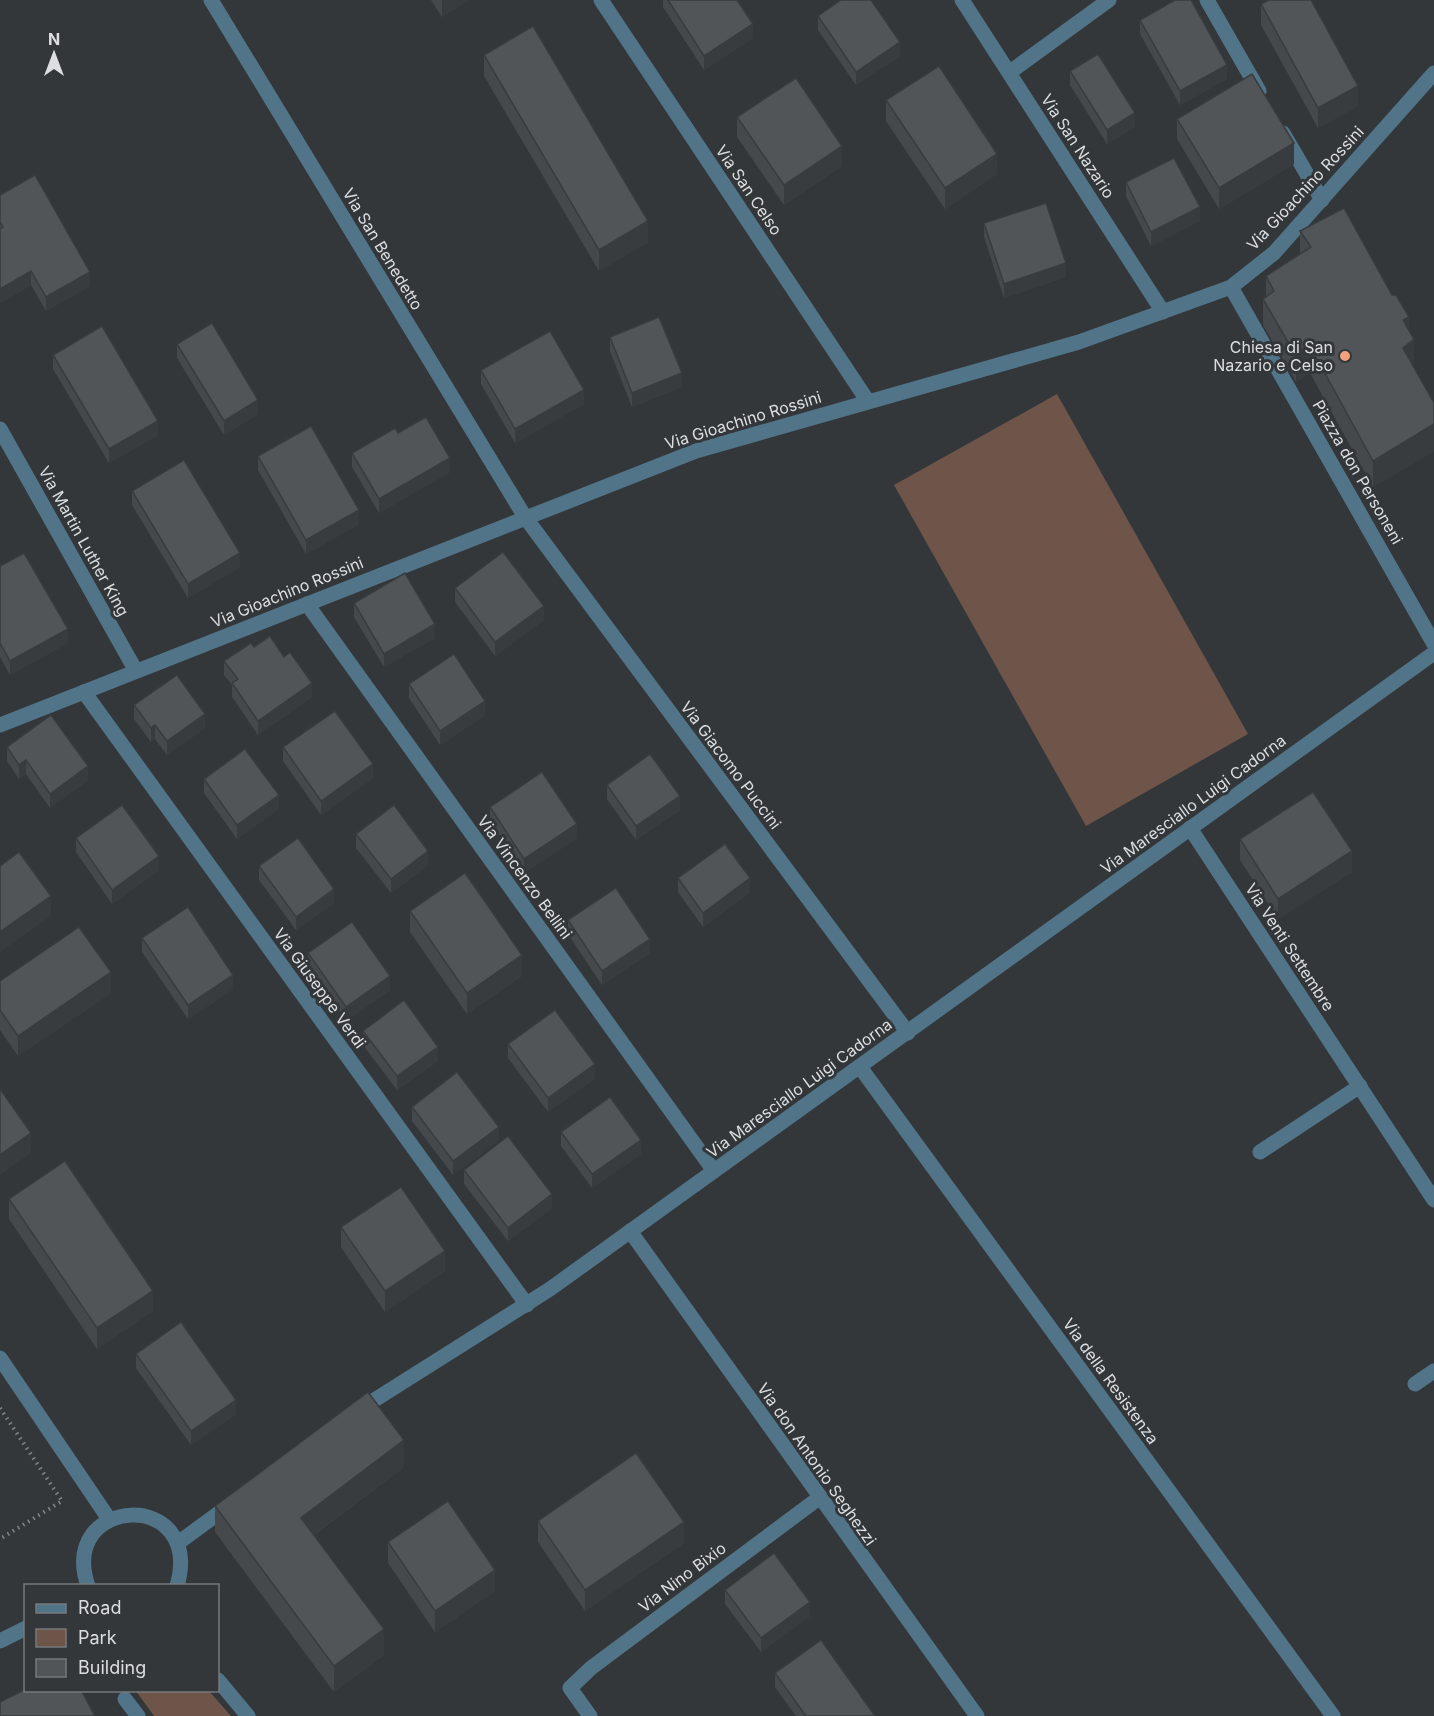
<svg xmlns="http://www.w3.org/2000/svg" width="1434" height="1716" font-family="Inter,sans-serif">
<rect width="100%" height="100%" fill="#33373a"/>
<!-- green -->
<g fill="#6f5449">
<path d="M1057,394L1248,734L1086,826L894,485Z"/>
<path d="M136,1691H209L231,1716H154Z"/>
</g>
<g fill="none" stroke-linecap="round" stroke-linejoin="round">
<!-- path -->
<path stroke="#838688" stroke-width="4" stroke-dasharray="1.5 4.5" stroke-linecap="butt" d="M0,1408L62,1501L0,1539"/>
<!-- minor -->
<g stroke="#517489" stroke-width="15">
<path d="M211,0L525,517L908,1033"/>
<path d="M601,0L867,400"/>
<path d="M962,0L1163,312"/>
<path d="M1207,0L1259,91"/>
<path d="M1010,72L1109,0"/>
<path d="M1283,133L1322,200"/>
<path d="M1231,287L1434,644"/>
<path d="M0,429L136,671"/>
<path d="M307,604L714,1171"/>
<path d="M84,692L527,1305"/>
<path d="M0,725L696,451L1079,342L1231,287L1274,253L1434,73"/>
<path d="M1190,828L1434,1200"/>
<path d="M860,1067L1333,1716"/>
<path d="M1260,1152L1360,1086"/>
<path d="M630,1231L977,1716"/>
<path d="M0,1358L109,1519"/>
<path d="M1415,1384L1434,1371"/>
<path d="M357,1411L550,1289L1434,653"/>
<path d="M178,1543L231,1504"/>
<path d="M88,1586C57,1495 205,1488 177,1586"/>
<path d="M0,1641L26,1628"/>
<path d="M218,1680L248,1716"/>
<path d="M125,1699L138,1716"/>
<path d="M590,1716L570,1688L591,1668L819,1498"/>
</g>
</g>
<!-- wall -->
<g fill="#46494c">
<path d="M431,0H469L442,17Z"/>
<path d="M663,0H737L753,38L704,70L663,7Z"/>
<path d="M1261,4L1358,106L1318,128L1261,25Z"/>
<path d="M818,16L900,56L856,85L818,30Z"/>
<path d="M1140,20L1227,79L1180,105L1140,34Z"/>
<path d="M484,55L648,242L599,271L484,76Z"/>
<path d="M1070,71L1135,127L1107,144L1070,85Z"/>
<path d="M886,100L997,174L945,209L886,121Z"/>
<path d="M737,117L842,166L784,205L737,137Z"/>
<path d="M1177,119L1294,164L1219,209L1177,139Z"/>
<path d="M1126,182L1200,221L1151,246L1126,196Z"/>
<path d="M0,195L90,286L46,311L31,285L0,303Z"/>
<path d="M984,223L1066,277L1004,298L984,237Z"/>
<path d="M1300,231L1409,331L1413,366L1434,403V451L1373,487L1310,373L1296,382L1263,325V299L1266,296V276L1300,254Z"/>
<path d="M610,337L682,387L632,407L610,351Z"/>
<path d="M177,344L258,414L224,435L177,358Z"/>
<path d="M53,355L158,435L109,463L53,369Z"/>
<path d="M481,370L584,404L515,443L481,384Z"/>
<path d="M398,433L450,472L379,513L352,467V453Z"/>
<path d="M258,456L359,524L306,554L258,470Z"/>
<path d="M132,491L240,567L188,598L132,505Z"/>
<path d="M0,566L68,643L10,675L0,657Z"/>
<path d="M455,588L544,620L495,656L455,602Z"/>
<path d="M354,603L435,638L384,667L354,617Z"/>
<path d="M254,647L312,697L258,735L232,697V685L224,675V661Z"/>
<path d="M409,684L485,715L440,745L409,698Z"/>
<path d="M134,705L205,728L167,755L155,739L151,742L134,719Z"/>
<path d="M7,747L88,780L50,808L26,774L19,779L7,761Z"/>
<path d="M283,747L373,778L321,815L283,761Z"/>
<path d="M204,779L279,809L237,839L204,793Z"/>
<path d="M607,785L680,810L636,840L607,799Z"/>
<path d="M490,807L577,838L524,873L490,821Z"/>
<path d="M356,834L428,865L391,893L356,848Z"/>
<path d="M76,838L159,870L112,904L76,852Z"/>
<path d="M1240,839L1352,872L1278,919L1240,860Z"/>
<path d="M259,866L334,903L296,930L259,880Z"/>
<path d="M678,878L750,892L703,927L678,892Z"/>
<path d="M410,911L522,976L467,1014L410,932Z"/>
<path d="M568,920L650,953L602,985L568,934Z"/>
<path d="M142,938L233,989L188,1019L142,952Z"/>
<path d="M308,953L390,990L346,1021L308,967Z"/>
<path d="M0,981L111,993L18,1056L0,1030Z"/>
<path d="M363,1031L438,1061L397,1090L363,1045Z"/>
<path d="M508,1044L595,1078L548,1112L508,1058Z"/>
<path d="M412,1107L499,1140L453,1175L412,1121Z"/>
<path d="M561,1132L641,1154L592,1188L561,1146Z"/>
<path d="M464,1170L552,1208L508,1241L464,1184Z"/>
<path d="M9,1199L153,1311L97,1349L9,1219Z"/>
<path d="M341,1227L445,1271L385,1312L341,1247Z"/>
<path d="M136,1354L236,1414L191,1445L136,1368Z"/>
<path d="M404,1467L314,1535L384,1655L334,1692L215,1532V1506Z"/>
<path d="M538,1521L684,1543L585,1611L538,1542Z"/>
<path d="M388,1542L495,1591L435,1632L388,1563Z"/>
<path d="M725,1590L810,1616L761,1652L725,1604Z"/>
<path d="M775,1673L875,1716H796L775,1687Z"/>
</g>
<!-- shaded-wall -->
<g fill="#393c3e">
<path d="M442,0H469L442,17Z"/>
<path d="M753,24V38L704,70V56Z"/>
<path d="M900,42V56L856,85V72Z"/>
<path d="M1227,65V79L1180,105V91Z"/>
<path d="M1358,86V106L1318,128V108Z"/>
<path d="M1135,113V127L1107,144V130Z"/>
<path d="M1294,143V164L1219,209V188Z"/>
<path d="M842,146V166L784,205V185Z"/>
<path d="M997,154V174L945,209V188Z"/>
<path d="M1200,207V221L1151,246V232Z"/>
<path d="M648,221V242L599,271V250Z"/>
<path d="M1066,263V277L1004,298V284Z"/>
<path d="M31,271V285L0,303V289Z"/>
<path d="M90,272V286L46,311V297Z"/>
<path d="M1409,317V343L1414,339V366L1403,374V320Z"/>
<path d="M1310,346V373L1296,382V356Z"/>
<path d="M682,373V387L632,407V393Z"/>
<path d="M584,390V404L515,443V429Z"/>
<path d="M258,400V414L224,435V421Z"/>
<path d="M158,421V435L109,463V449Z"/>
<path d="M1434,424V451L1373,487V461Z"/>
<path d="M450,458V472L379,513V499Z"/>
<path d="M359,510V524L306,554V540Z"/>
<path d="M240,553V567L188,598V584Z"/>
<path d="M544,606V620L495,656V642Z"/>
<path d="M435,624V638L384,667V654Z"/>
<path d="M68,629V643L10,675V661Z"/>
<path d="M312,683V697L258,735V721Z"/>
<path d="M485,701V715L440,745V731Z"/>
<path d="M205,714V728L167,755V741Z"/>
<path d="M155,725V739L151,742V728Z"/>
<path d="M26,760V774L19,779V765Z"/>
<path d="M373,764V778L321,815V801Z"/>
<path d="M88,766V780L50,808V794Z"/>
<path d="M279,795V809L237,839V825Z"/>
<path d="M680,796V810L636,840V826Z"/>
<path d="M577,824V838L524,873V859Z"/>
<path d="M428,851V865L391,893V879Z"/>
<path d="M1352,851V872L1278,919V899Z"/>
<path d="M159,856V870L112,904V890Z"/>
<path d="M750,878V892L703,927V913Z"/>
<path d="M334,889V903L296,930V917Z"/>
<path d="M51,896V916L0,952V932Z"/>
<path d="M650,939V953L602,985V971Z"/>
<path d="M522,955V976L467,1014V993Z"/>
<path d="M111,972V993L18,1056V1036Z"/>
<path d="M233,975V989L188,1019V1005Z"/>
<path d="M390,976V990L346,1021V1007Z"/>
<path d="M438,1047V1061L397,1090V1076Z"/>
<path d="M595,1064V1078L548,1112V1098Z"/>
<path d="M499,1127V1140L453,1175V1161Z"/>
<path d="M31,1133V1153L0,1175V1155Z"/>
<path d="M641,1140V1154L592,1188V1174Z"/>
<path d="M552,1194V1208L508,1241V1228Z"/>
<path d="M445,1251V1271L385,1312V1291Z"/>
<path d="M153,1291V1311L97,1349V1328Z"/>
<path d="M236,1400V1414L191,1445V1431Z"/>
<path d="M404,1440V1467L301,1544V1518Z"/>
<path d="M684,1522V1543L585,1611V1590Z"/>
<path d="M495,1570V1591L435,1632V1611Z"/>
<path d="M810,1602V1616L761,1652V1638Z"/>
<path d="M384,1629V1655L334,1692V1666Z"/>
</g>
<!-- building -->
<g fill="#515558" stroke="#393c3e" stroke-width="1.5">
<path d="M668,0H737L753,24L704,56Z"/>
<path d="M841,0H871L900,42L856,72L818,16Z"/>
<path d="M1175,0H1191L1227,65L1180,91L1140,20Z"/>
<path d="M1269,0H1311L1358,86L1318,108L1261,4Z"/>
<path d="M533,26L648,221L599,250L484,55Z"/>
<path d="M1098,54L1135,113L1107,130L1070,71Z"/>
<path d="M939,66L997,154L945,188L886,100Z"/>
<path d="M1252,74L1294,143L1219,188L1177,119Z"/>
<path d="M796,78L842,146L784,185L737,117Z"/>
<path d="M1174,158L1200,207L1151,232L1126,182Z"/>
<path d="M35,175L90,272L46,297L31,271L0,289V229L3,227L0,222V195Z"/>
<path d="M1046,203L1066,263L1004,284L984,223Z"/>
<path d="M1344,208L1392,295H1396L1409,317L1403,320L1414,339L1403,348L1434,403V424L1373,461L1310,346L1296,356L1263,299L1274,291L1266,276L1311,247L1300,231Z"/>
<path d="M659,317L682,373L632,393L610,337Z"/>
<path d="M212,323L258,400L224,421L177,344Z"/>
<path d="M102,326L158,421L109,449L53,355Z"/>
<path d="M550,331L584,390L515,429L481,370Z"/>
<path d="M426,417L450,458L379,499L352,453L395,428L398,433Z"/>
<path d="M311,426L359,510L306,540L258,456Z"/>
<path d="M184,460L240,553L188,584L132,491Z"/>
<path d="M503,552L544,606L495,642L455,588Z"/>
<path d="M24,553L68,629L10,661L0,643V566Z"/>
<path d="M405,573L435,624L384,654L354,603Z"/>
<path d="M270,636L284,657L290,652L312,683L258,721L232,683L238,679L224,661L251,643L254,647Z"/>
<path d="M454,654L485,701L440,731L409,684Z"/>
<path d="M177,675L205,714L167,741L155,725L151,728L134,705Z"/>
<path d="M335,711L373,764L321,801L283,747Z"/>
<path d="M51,715L88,766L50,794L26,760L19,765L7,747Z"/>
<path d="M245,749L279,795L237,825L204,779Z"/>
<path d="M650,754L680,796L636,826L607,785Z"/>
<path d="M542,772L577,824L524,859L490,807Z"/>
<path d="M1313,792L1352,851L1278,899L1240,839Z"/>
<path d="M122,805L159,856L112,890L76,838Z"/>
<path d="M394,805L428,851L391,879L356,834Z"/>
<path d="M298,838L334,889L296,917L259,866Z"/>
<path d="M725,844L750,878L703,913L678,878Z"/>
<path d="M19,852L51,896L0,932V866Z"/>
<path d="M465,873L522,955L467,993L410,911Z"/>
<path d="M616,888L650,939L602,971L568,920Z"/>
<path d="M188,907L233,975L188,1005L142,938Z"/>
<path d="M352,922L390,976L346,1007L308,953Z"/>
<path d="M79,927L111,972L18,1036L0,1010V981Z"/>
<path d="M404,1000L438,1047L397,1076L363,1031Z"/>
<path d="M555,1010L595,1064L548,1098L508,1044Z"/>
<path d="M457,1072L499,1127L453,1161L412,1107Z"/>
<path d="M0,1089L31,1133L0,1155Z"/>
<path d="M610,1097L641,1140L592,1174L561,1132Z"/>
<path d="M508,1136L552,1194L508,1228L464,1170Z"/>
<path d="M65,1161L153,1291L97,1328L9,1199Z"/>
<path d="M401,1187L445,1251L385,1291L341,1227Z"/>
<path d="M181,1322L236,1400L191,1431L136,1354Z"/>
<path d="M368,1392L404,1440L301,1518L384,1629L334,1666L215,1506Z"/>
<path d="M636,1453L684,1522L585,1590L538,1521Z"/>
<path d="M448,1501L495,1570L435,1611L388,1542Z"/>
<path d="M774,1553L810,1602L761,1638L725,1590Z"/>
<path d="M821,1640L875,1716H806L775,1673Z"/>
<path d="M26,1689V1690H81L95,1716H0V1702Z"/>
</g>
<!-- markers -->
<circle fill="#f2a17e" stroke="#33373a" stroke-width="2" cx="1345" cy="356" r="6"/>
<g text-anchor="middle" stroke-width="6" stroke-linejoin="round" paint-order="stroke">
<!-- street labels -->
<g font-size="16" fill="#dcdee0" stroke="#33373a">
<text transform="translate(1078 146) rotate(57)" y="6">Via San Nazario</text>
<text transform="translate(1305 188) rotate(-47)" y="6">Via Gioachino Rossini</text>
<text transform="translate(749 190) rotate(56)" y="6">Via San Celso</text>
<text transform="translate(383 249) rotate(59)" y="6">Via San Benedetto</text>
<text transform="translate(743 420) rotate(-17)" y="6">Via Gioachino Rossini</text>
<text transform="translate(1358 472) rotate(60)" y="6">Piazza don Personeni</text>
<text transform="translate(84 541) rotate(61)" y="6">Via Martin Luther King</text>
<text transform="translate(287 592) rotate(-22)" y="6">Via Gioachino Rossini</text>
<text transform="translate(731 765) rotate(53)" y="6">Via Giacomo Puccini</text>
<text transform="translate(1193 804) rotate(-36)" y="6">Via Maresciallo Luigi Cadorna</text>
<text transform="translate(525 877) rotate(54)" y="6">Via Vincenzo Bellini</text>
<text transform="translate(1290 947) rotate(57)" y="6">Via Venti Settembre</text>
<text transform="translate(320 988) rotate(54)" y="6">Via Giuseppe Verdi</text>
<text transform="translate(799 1088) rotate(-36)" y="6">Via Maresciallo Luigi Cadorna</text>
<text transform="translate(1111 1381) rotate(54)" y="6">Via della Resistenza</text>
<text transform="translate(817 1464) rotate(55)" y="6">Via don Antonio Seghezzi</text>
<text transform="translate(682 1577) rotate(-37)" y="6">Via Nino Bixio</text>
</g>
<!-- poi labels -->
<g font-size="16" fill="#dcdee0" stroke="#33373a" text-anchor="end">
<text x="1333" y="353">Chiesa di San<tspan x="1333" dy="18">Nazario e Celso</tspan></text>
</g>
</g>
<!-- legend -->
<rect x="24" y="1584" width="195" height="108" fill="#33373a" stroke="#777a7c" stroke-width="1.5"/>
<rect x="36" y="1604" width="30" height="9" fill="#517489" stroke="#777a7c" stroke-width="1.5"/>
<text x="78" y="1614" font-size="18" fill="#dcdee0">Road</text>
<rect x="36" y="1629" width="30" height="18" fill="#6f5449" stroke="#777a7c" stroke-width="1.5"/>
<text x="78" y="1644" font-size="18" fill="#dcdee0">Park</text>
<rect x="36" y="1659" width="30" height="18" fill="#515558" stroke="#777a7c" stroke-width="1.5"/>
<text x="78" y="1674" font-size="18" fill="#dcdee0">Building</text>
<!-- north arrow -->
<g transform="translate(54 54)" stroke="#33373a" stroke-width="4.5" paint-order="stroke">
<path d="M0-4.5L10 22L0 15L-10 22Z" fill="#dcdee0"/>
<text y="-9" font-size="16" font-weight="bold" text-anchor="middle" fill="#dcdee0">N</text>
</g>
</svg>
